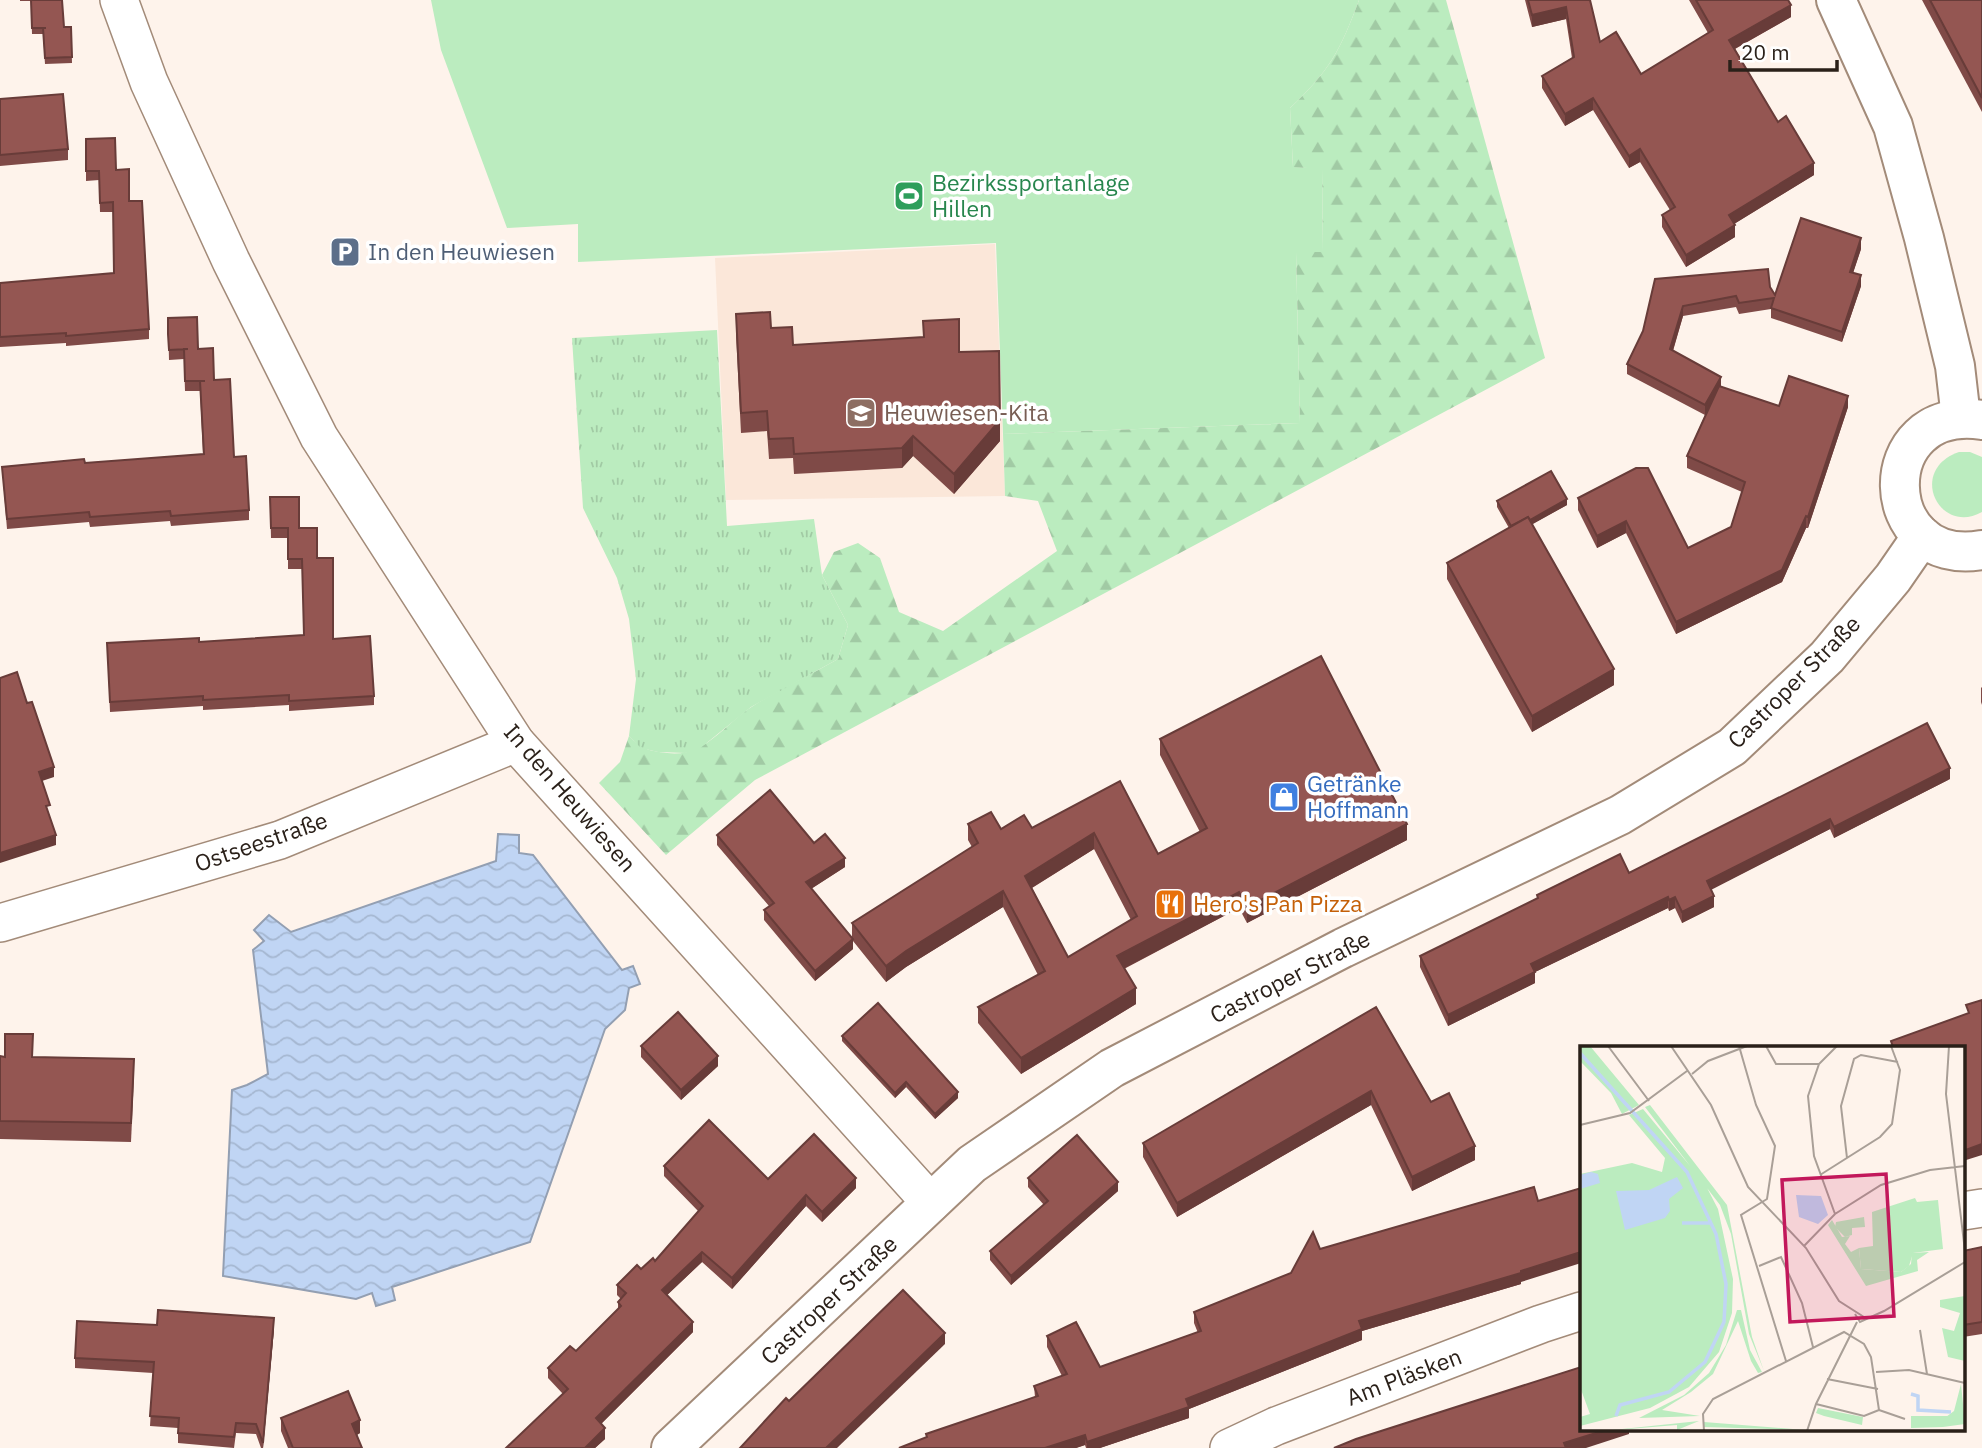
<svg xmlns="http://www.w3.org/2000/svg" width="1982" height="1448" font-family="'IBM Plex Sans',sans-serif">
<defs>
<pattern id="forest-firs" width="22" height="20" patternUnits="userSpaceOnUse" patternTransform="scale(1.75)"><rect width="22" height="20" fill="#bbecbf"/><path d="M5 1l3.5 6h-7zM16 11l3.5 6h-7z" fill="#a1caa4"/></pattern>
<pattern id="park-tufts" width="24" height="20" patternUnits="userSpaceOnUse" patternTransform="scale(1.75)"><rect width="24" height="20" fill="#bbecbf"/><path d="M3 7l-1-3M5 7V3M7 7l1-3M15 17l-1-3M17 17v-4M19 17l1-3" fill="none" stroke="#a1caa4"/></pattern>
<pattern id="water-waves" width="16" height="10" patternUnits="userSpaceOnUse" patternTransform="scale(1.75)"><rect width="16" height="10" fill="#c0d5f4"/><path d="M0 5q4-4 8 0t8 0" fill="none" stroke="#a5b7d1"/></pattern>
</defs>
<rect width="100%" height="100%" fill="#fef3eb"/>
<!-- built -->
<path fill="#fbe7d9" d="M995,244L1005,496L726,500L715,258Z"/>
<!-- grass -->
<g fill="#bbecbf">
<path d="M431,0H1359C1341,49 1329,72 1290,108L1293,167L1322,168L1323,252L1296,253L1300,423L1003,434L996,243L578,262V224L507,228L441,50Z"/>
<path d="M1959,452H1970L1982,457V512C1939,536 1907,470 1959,452Z"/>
</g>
<!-- forest -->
<path fill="url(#forest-firs)" d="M1359,0H1446L1545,358L755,780L666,855L599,783L620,762L629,736C642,749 649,751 667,753C705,758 724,724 753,706C780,689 810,675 838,659L848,625L822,575L834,552L858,543L880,558L899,612L943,631L1057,551L1038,501L1005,496L1003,434L1300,423L1296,252H1323L1322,169L1293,167L1290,108C1329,72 1341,49 1359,0Z"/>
<!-- park -->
<path fill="url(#park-tufts)" d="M717,330L727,526L814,519L822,575L848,625L838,659L751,707L698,750L685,753L658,752L641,748L629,736L636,679L629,619L617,578L583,508L572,338Z"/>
<!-- water -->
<path fill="url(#water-waves)" stroke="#939fb2" stroke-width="2" d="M498,834L519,835V853L533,855L622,970L633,966L640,984L629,988L625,1010L605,1029L530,1242L392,1287L395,1300L376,1306L372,1293L356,1299L223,1276L232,1090L247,1085L268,1074L253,950L264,941L254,930L269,915L291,932L496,861Z"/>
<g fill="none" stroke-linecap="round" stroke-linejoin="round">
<!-- minor casing -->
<g stroke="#a38b79" stroke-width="40">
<g id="minor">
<path d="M119,0L149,82L231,261L319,437L516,743L931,1203"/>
<path d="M0,923L280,840L516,743"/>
<path d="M1963,1211L1982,1208"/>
<path d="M1229,1448L1276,1426L1541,1324L1581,1311"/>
</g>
</g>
<!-- major casing -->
<g stroke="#a38b79" stroke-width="42">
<g id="major">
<path d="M1836,0L1893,126L1924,238L1955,366L1961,418"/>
<path d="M1982,420C1870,404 1875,569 1982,550"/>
<path d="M671,1448L972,1164L1112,1068L1343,948L1620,815L1732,747L1827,657L1893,578L1922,536"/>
</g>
</g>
<!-- minor -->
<use href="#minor" stroke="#fff" stroke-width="37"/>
<!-- major -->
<use href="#major" stroke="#fff" stroke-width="38"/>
</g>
<!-- wall -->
<g fill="#7f4a47" fill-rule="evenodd">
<path d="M20,0H62L64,27H71L72,63L45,64L43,34H32L31,1H20Z"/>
<path d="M1525,0H1590L1600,42L1641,74L1708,33L1689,0H1788L1791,17L1735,49L1778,122L1814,175L1734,224L1735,237L1686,267L1662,227V215L1670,210L1640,162L1629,168L1593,110L1565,126L1542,88V76L1572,58L1566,19L1532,27Z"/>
<path d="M1922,0H1982V112Z"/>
<path d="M0,99L68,149V160L0,166Z"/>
<path d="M86,139L116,170L129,201L149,329V339L66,346V343L0,347V283L114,273L113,212H100L99,180L86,181Z"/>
<path d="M1861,249L1853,273L1861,286L1842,342L1771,318V309L1739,314L1736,307L1683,316L1673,351L1721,387L1779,406L1848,407L1808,528H1806L1782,582L1676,634L1626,533L1597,548L1578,510V498L1688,548L1731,527L1742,492L1687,468V456L1705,415L1627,374V364L1643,331L1655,279L1770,287L1775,295Z"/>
<path d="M736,314L771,328L793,345L923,337V321L959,352L1000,441L954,494L913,456L902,468L794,474L793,458L769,459L767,431L741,433L736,334Z"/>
<path d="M168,318L198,349L214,380L234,457L249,510V520L171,526L170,521L90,527L89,522L7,529L2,467L85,463L203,454L200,391H185L184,359L169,360Z"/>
<path d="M270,497L299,528L317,558L333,639L374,696V705L289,711V705L203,710V706L110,712L107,643L199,642L304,635L302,569H288V538H271Z"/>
<path d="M1497,501L1567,505L1532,524L1614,685L1532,732L1447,579V563L1509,528L1497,507Z"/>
<path d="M1982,687V705L1981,702V688Z"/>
<path d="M1160,739L1407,840L1247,923L1239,908L1124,969L1136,1004L1021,1074L978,1023V1007L1038,975L1003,907L906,967L886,982L853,941V949L815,981L764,920V910L769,906L717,845V835L814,843L845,867L811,889L852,938V923L972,847L968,840V824L1001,829L1032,828L1120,781L1158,854L1200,832L1160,755ZM1094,849L1131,920L1068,957L1032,888Z"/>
<path d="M1950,779L1834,838L1830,829L1711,889L1714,907L1682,923L1675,908L1669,911L1668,908L1535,972V983L1448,1026L1420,967V956L1537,899V895L1629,873Z"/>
<path d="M1376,1007L1431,1102L1475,1160L1412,1191L1371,1105L1177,1217L1143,1157V1143Z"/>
<path d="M842,1036L958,1098L935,1119L906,1087L895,1098L842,1041Z"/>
<path d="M641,1046L718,1066L681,1100L641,1057Z"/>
<path d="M0,1056L33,1057L134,1077L131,1142L0,1139Z"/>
<path d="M664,1166L768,1179L856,1188L822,1222L806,1206L732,1289L702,1262L667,1295L693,1332L601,1424L605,1439L595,1448H506L563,1394L548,1378V1368L576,1351L618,1310V1302L621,1299L617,1295V1285L655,1261L699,1212L664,1176Z"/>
<path d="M1028,1178L1118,1191L1011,1285L990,1260V1251L1044,1205L1028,1187Z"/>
<path d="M1982,1247V1334L1963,1337V1251Z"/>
<path d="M1320,1249L1521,1282V1284L1362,1331V1340L1189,1409V1418L1100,1448H1086L1085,1445L1076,1448H899L926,1438V1434L1035,1397L1034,1386L1062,1376L1047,1347V1336L1100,1367L1198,1333L1194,1323V1312L1291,1273Z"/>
<path d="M157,1325L274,1329L263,1448H261L256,1434L236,1433L234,1448L178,1443V1428L150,1426L153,1373L75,1368V1358Z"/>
<path d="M281,1418L360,1433L357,1435L362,1448H288L281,1431Z"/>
</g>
<!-- shaded-wall -->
<g fill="#683c39">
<path d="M1791,5V17L1729,52V40Z"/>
<path d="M1566,7V19L1532,27V15Z"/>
<path d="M1593,98V110L1565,126V114Z"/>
<path d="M1640,149V162L1629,168V156Z"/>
<path d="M1814,163V175L1729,227V215Z"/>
<path d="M1735,225V237L1686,267V255Z"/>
<path d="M1861,238V249L1850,282V272Z"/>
<path d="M1861,275V286L1842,342V332Z"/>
<path d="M1683,306V316L1670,360V349Z"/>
<path d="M1721,377V387L1705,415V405Z"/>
<path d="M1848,396V407L1808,528V517Z"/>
<path d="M1000,420V441L954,494V474Z"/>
<path d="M913,436V456L902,468V448Z"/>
<path d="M1567,499V505L1513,535V529Z"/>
<path d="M1806,516V528L1782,582L1676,634V622Z"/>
<path d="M1626,521V533L1597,548V536Z"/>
<path d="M1614,669V685L1532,732V716Z"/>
<path d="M54,767V777L39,782V772Z"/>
<path d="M1950,768V779L1834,838V827Z"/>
<path d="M1830,819V829L1707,892V881Z"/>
<path d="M1407,824V840L1247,923V907Z"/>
<path d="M1094,833V849L1025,892V876Z"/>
<path d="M56,835V845L0,863V853Z"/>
<path d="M845,858V867L806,892V882Z"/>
<path d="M1003,891V907L906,967L886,982V966L906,951Z"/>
<path d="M1239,892V908L1117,972V956Z"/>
<path d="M1714,896V907L1682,923V912Z"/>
<path d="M1668,897V908L1531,974V964Z"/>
<path d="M1675,897V908L1669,911V900Z"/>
<path d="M853,939V949L815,981V971Z"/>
<path d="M1535,972V983L1448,1026V1015Z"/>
<path d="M1136,988V1004L1021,1074V1058Z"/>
<path d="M718,1056V1066L681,1100V1090Z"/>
<path d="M906,1082V1087L895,1098V1093Z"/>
<path d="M1371,1091V1105L1177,1217V1203Z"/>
<path d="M958,1092V1098L935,1119V1114Z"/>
<path d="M1982,1144V1155L1963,1161V1151Z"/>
<path d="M1475,1146V1160L1412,1191V1177Z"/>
<path d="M856,1178V1188L822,1222V1212Z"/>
<path d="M1118,1182V1191L1011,1285V1276Z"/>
<path d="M806,1195V1206L732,1289V1278Z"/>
<path d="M702,1252V1262L662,1300V1290Z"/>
<path d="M1581,1252V1263L1521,1282V1284L1362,1331V1340L1189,1409V1418L1100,1448H1087V1442L1186,1399L1359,1321Z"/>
<path d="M274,1318V1329L263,1448V1443Z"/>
<path d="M693,1322V1332L596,1429V1418Z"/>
<path d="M945,1333V1344L837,1448H826Z"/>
<path d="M360,1420V1433L352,1437V1424Z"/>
<path d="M605,1428V1439L595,1448H585Z"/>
<path d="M1609,1429H1629V1434L1586,1448H1564V1443Z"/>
<path d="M1085,1435V1445L1076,1448H1045Z"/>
</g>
<!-- building -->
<g fill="#945652" stroke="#683c39" stroke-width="2" fill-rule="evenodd">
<path d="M31,0H62L64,27H71L72,57L45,58L43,28H46H32Z"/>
<path d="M1528,0H1590L1600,42L1616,32L1641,74L1713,30L1696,0H1788L1791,5L1729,40L1778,122L1786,116L1814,163L1729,215L1735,225L1686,255L1662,215L1675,207L1640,149L1629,156L1593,98L1565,114L1542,76L1574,57L1566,7L1532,15Z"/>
<path d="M1930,0H1982V98Z"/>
<path d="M63,94L68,149L0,155V99Z"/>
<path d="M115,138L116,170L129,169V201H142L149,329L66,336V333L0,337V283L114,273L113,202L100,203L99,171H86V139Z"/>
<path d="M1801,218L1861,238L1850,272L1861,275L1842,332L1771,308L1774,298L1739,303L1736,296L1683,306L1670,349L1721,377L1705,405L1627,364L1643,331L1655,279L1768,269L1770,287L1775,295Z"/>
<path d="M770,312L771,328L792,327L793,345L924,337L923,321L959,319V352L999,351L1000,420L954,474L913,436L902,448L794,454L793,438L769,439L767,411L741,413L736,314Z"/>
<path d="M197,317L198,349L213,348L214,380L230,379L234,457L246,456L249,510L171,516L170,511L90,517L89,512L7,519L2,467L84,459L85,463L204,454L200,381H205H185L184,349H188L169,350L168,334V318Z"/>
<path d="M1789,376L1848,396L1808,517L1806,516L1782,570L1676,622L1626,521L1597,536L1578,498L1636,468H1648L1688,548L1731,527L1745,482L1687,456L1719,386L1779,406Z"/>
<path d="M1551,471L1567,499L1530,520L1528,517L1511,526L1497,501Z"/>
<path d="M270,497H299V528H317V558H333V639L370,636L374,696L289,701V695L203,700V696L110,702L107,643L199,638V642L304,635L302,559H288V528H271Z"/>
<path d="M1528,517L1614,669L1532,716L1447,563Z"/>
<path d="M1321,656L1407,824L1247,907L1239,892L1117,956L1136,988L1021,1058L978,1007L1045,971L1003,891L906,951L886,966L852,923L978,843L968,824L991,812L1001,829L1024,815L1032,828L1120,781L1158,854L1207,828L1160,739ZM1094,833L1137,916L1068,957L1025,876Z"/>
<path d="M17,672L27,703L32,702L54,767L39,772L50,805L46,806L56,835L0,853V678Z"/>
<path d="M1927,723L1950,768L1834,827L1830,819L1707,881L1714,896L1682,912L1675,897L1669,900L1668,897L1531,964L1535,972L1448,1015L1420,956L1538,898L1537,895L1620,854L1629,873Z"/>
<path d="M770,790L814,843L825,834L845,858L806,882L853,939L815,971L764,910L774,903L717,835Z"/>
<path d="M1982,1000V1144L1963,1151V1047H1893L1891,1041L1969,1013L1966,1005Z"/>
<path d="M878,1003L958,1092L935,1114L906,1082L895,1093L842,1036Z"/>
<path d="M1376,1007L1431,1102L1449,1093L1475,1146L1412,1177L1371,1091L1177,1203L1143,1143Z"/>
<path d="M678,1012L718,1056L681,1090L641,1046Z"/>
<path d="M5,1034H33L32,1057L134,1059L131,1123L0,1121V1056L5,1057Z"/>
<path d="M709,1120L768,1179L814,1134L856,1178L822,1212L806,1195L732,1278L702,1252L662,1290L693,1322L596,1418L605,1428L585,1448H506L568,1389L548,1368L570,1346L576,1351L621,1306L618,1302L626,1293L617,1285L637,1265L641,1269L653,1258L655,1261L703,1206L664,1166Z"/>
<path d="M1077,1135L1118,1182L1011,1276L990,1251L1048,1201L1028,1178Z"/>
<path d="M1534,1187L1538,1201L1581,1188V1252L1521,1271V1273L1359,1321L1362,1329L1186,1399L1189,1407L1087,1442L1085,1435L1045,1448H899L927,1437L926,1434L1038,1396L1034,1386L1067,1374L1047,1336L1076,1322L1100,1367L1201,1331L1194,1312L1291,1273L1313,1232L1320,1249Z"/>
<path d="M1982,1247V1322L1963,1325V1251Z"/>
<path d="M903,1290L945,1333L826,1448H740L786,1398L789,1401Z"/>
<path d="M158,1310L274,1318L263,1443L256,1424L236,1423L234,1437L178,1433L179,1418L150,1416L154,1362L75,1358L77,1321L157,1325Z"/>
<path d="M1581,1367V1429H1609L1564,1443L1566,1448H1334L1356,1439Z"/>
<path d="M348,1391L360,1420L352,1424L362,1448H293L281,1418Z"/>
</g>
<!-- icons -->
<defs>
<g id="stadium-square" transform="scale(1.575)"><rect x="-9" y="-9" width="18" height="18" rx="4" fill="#2e9e5b" stroke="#fff"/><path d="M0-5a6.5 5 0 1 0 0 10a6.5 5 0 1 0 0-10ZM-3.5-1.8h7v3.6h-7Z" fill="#fff"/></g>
<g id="parking-square" transform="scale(1.575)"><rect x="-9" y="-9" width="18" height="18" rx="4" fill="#5c6f8a" stroke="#fff"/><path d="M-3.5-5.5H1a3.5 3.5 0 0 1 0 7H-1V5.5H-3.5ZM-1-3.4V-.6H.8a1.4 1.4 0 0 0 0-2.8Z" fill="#fff"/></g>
<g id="school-square" transform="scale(1.575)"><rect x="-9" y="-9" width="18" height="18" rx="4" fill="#8d6e63" stroke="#fff"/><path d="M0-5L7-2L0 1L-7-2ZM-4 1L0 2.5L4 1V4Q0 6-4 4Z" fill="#fff"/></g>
<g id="shop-square" transform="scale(1.575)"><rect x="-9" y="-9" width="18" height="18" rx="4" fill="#3f7fe0" stroke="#fff"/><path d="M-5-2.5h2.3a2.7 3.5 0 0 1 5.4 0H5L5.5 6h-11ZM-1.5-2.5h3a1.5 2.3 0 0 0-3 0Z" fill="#fff"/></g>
<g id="restaurant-square" transform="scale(1.575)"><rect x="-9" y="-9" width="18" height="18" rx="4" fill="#e8710a" stroke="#fff"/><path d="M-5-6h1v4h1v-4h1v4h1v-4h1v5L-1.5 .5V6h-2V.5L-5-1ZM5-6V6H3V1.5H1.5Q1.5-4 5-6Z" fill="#fff"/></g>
</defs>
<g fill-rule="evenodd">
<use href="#stadium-square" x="909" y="196"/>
<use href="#parking-square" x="345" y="252"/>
<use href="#school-square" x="861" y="413"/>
<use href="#shop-square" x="1284" y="797"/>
<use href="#restaurant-square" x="1170" y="904"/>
</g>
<g text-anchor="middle" stroke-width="7" stroke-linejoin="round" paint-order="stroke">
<!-- leisure labels -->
<g font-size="23" fill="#27864d" stroke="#fff" text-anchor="start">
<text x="932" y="191">Bezirkssportanlage<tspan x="932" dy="26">Hillen</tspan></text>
</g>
<!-- service labels -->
<g font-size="23" fill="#4e5e75" stroke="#fff" text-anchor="start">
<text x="368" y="260">In den Heuwiesen</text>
</g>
<!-- education labels -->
<g font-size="23" fill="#785e54" stroke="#fff" text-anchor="start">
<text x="884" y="421">Heuwiesen-Kita</text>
</g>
<!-- street labels -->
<g font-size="23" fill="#2a2019" stroke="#fff">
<text transform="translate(1794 682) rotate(-45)" y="8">Castroper Straße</text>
<text transform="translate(570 798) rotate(49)" y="8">In den Heuwiesen</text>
<text transform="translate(261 842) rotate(-19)" y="8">Ostseestraße</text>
<text transform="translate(1290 977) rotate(-27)" y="8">Castroper Straße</text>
<text transform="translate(829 1300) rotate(-43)" y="8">Castroper Straße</text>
<text transform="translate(1404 1377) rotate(-21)" y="8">Am Pläsken</text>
</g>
<!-- shop labels -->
<g font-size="23" fill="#366cbe" stroke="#fff" text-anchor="start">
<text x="1307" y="792">Getränke<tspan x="1307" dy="26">Hoffmann</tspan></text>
</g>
<!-- food labels -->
<g font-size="23" fill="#c56008" stroke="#fff" text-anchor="start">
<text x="1193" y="912">Hero's Pan Pizza</text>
</g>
</g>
<!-- overview -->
<g transform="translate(1580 1046)">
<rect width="385" height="385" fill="#fef3eb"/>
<path d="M0,0H10L59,59L42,68L31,47L0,15ZM70,59L147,159L172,291L184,325L169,288L151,188L140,159L65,61ZM63,63L125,138L138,163L153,233L152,267L139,306L109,341L70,362L0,380V371L10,368L0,341V128L52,117L82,126L85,112L49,69ZM335,152L337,156L358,154L363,203L333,207L329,220L321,226L281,223L279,202L293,200L292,166ZM385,250V315L368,311L362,282L374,285L380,267L360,261V254ZM157,264H161L170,304L182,326L178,327L171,315L158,275L133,328L111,346L82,364L120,370L59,372L104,349L129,327L146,299ZM381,338L385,378L363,381L366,371L374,365ZM119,375L97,384V379L23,385ZM124,376L225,384L124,381Z" fill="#bbecbf"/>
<path d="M252,174L262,191L270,190L265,198L271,206L279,202L281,223L321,226L331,218L332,207L349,206L337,214L338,225L286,240L248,179Z" fill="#bbecbf"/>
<path d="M284,171L285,181L272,182V189L265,191L255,181L256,176Z" fill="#bbecbf"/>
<path d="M238,362L283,371L282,379L244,370L236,367ZM331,370H368V376L363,381L331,382Z" fill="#bbecbf"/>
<path d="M11,126L18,128L20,137L0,143V129ZM97,131L103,142L89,153L90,165L85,172L45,184L36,145L69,144ZM216,149L241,150L248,169L238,178L219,171Z" fill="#c0d5f4"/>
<path fill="none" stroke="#c0d5f4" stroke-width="3.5" d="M0,7L107,126L136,188L146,238L144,276L125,316L89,346L40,359L36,370M102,177H131M331,348L338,350V364L371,366"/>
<path fill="none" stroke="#a99f97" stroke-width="2" d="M28,0L69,55M91,0L131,59L168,141L226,202L259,255L284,271M159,0L176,59L195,100L187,153L161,169L206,315M186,0L196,18H239M369,0L366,48L385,205M112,28L128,15L167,0M0,79L50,67L107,25M267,112L261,60L274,13L281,9L318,16M240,129L300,91L312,78L320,24L311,0M255,168L234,110L228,50L239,18L257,0M224,200L255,168L301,139L350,124L385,120M179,220L201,211L222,257L233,301M275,268L280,276L304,265L385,216M340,284L347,328M296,326L329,324L385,337M247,333L298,343M236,358L284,370L299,364M299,364L325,373M124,385L123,368L133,353L264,286L284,298L291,311L299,364M227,385L236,358L277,276"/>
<path fill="#c2185b" fill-opacity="0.15" stroke="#c2185b" stroke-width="3.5" d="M306,128L314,270L210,276L202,134Z"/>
<rect width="385" height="385" fill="none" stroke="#2a2019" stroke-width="3.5"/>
</g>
<!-- scale -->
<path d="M1730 60v10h107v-10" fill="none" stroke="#2a2019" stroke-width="3.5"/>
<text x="1741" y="60" font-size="21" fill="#2a2019" stroke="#ffffff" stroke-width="5" paint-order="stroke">20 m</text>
</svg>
